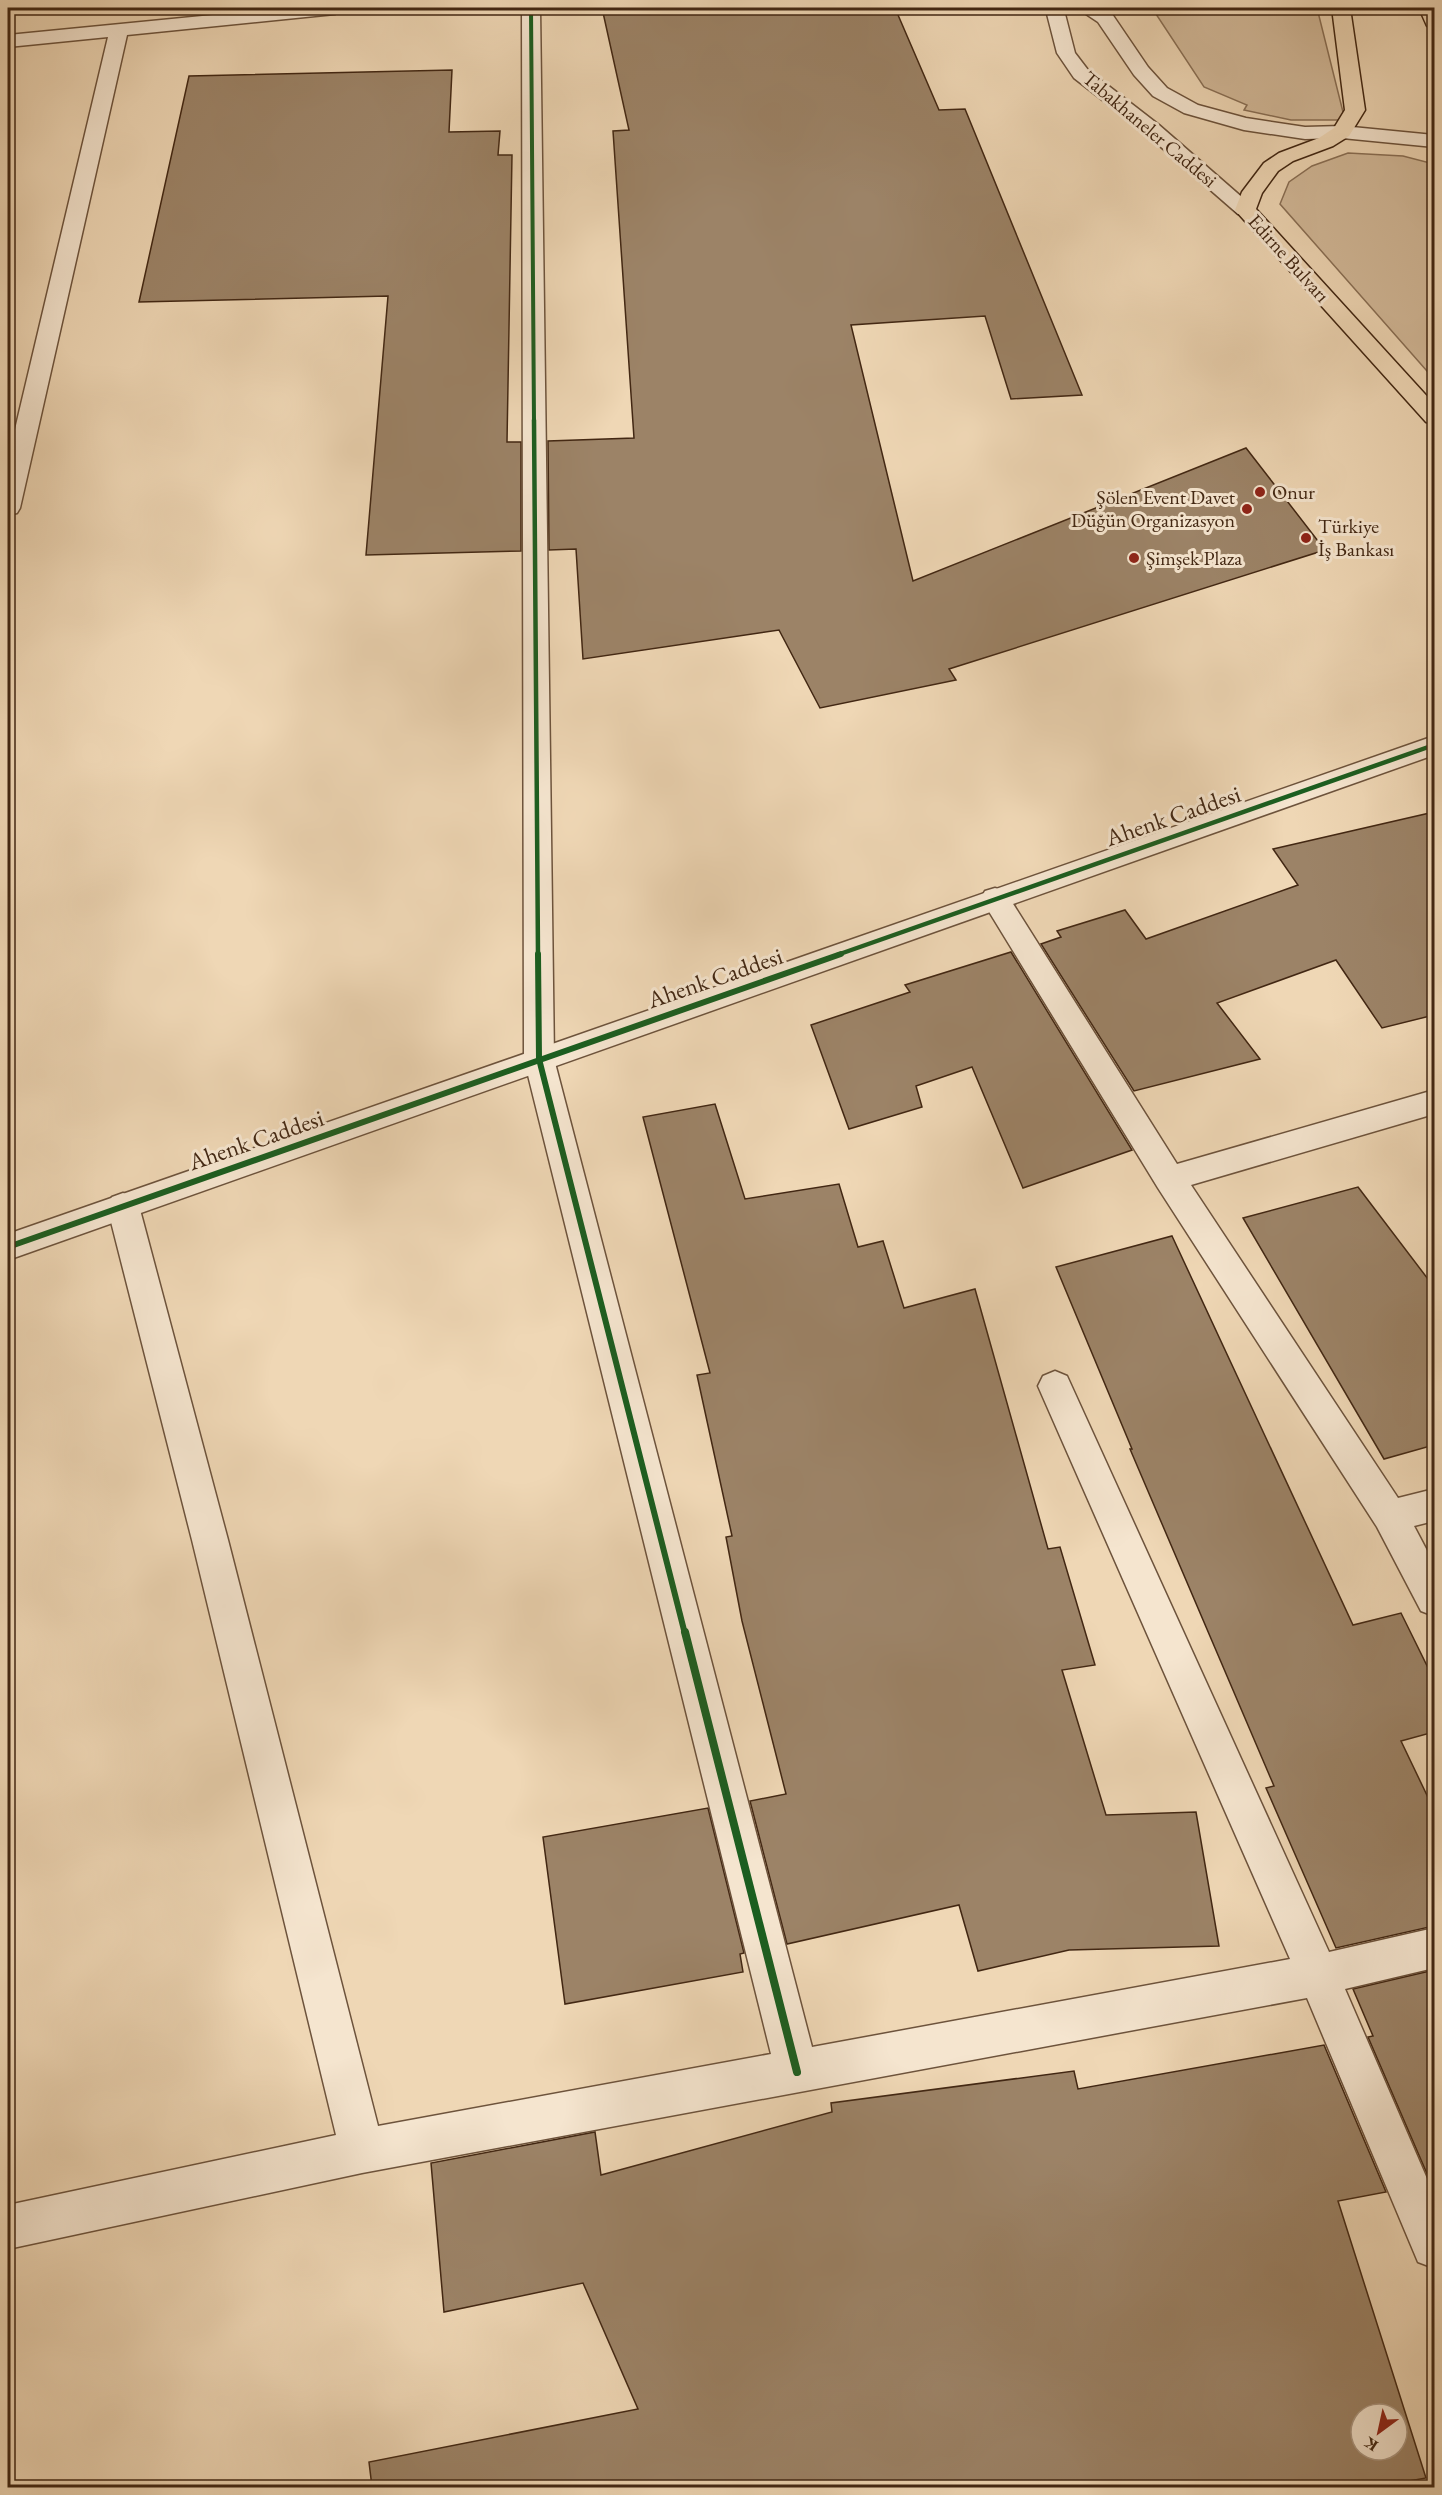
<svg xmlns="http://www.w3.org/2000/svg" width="1442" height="2495" font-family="'EB Garamond',serif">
<rect width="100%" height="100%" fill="#efd7b5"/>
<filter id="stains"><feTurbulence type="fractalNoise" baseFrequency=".00333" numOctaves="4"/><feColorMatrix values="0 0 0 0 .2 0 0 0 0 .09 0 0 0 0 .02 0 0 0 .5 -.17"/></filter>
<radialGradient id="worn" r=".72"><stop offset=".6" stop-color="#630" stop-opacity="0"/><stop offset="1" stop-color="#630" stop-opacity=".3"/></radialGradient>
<!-- green -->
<g fill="#d2b999" stroke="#8a7056" stroke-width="1.5">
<path d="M1152,8H1317L1345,120H1291L1244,110L1247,105L1204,87Z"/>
<path d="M1348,153L1403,156L1434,164V379L1280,204L1289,182L1312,166Z"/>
</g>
<!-- building -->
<g fill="#9c8367" stroke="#422713" stroke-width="1.5" fill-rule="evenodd">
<path d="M602,8H895L939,110L965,109L1082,395L1011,399L985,316L851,325L913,581L1246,448L1325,550L949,669L956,680L820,708L779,630L583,659L576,549L549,550L548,441L634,438L613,131L629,130Z"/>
<path d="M452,70L449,132L500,131L498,155H512L507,442H521V551L366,555L388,296L139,302L189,76Z"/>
<path d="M1434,812V1015L1382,1028L1336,960L1217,1003L1260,1059L1134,1091L1041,944L1061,937L1057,931L1125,910L1146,939L1298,885L1273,849Z"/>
<path d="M1011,952L1132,1150L1023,1188L972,1067L916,1086L922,1107L849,1129L811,1025L910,992L905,985Z"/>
<path d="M715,1104L745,1199L839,1184L858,1247L883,1241L904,1308L975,1289L1048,1549L1060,1547L1095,1665L1062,1670L1106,1815L1196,1812L1219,1946L1069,1950L978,1971L959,1905L787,1944L750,1801L786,1794L742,1621L726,1537L732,1536L697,1375L710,1373L643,1117Z"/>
<path d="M1358,1187L1434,1287V1445L1384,1459L1243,1218Z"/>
<path d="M1172,1236L1353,1625L1401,1613L1434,1680V1732L1401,1741L1434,1810V1926L1336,1948L1266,1788L1274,1786L1130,1449H1132L1056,1267Z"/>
<path d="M708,1808L744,1953L740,1954L743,1972L565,2004L543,1837Z"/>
<path d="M1434,1970V2182L1431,2183L1368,2037L1373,2036L1353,1989Z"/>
<path d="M1324,2045L1386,2192L1338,2201L1426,2478L1376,2487H372L369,2462L638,2409L583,2283L444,2312L431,2163L595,2132L601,2175L832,2112L831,2103L1074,2071L1078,2089ZM1361,2414H1397V2450H1361Z"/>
</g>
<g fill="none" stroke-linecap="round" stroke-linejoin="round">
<!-- minor casing -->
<g stroke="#6d533c" stroke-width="3">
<g id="minor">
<path d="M285,8H344L335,14L127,35L20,508L17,513L8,515V459L108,37L8,47V35Z"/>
<path d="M522,8H540L554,1059L812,2047L1290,1959L1038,1386L1043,1376L1055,1371L1067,1376L1329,1952L1434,1928V1968L1345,1989L1434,2195V2268L1418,2262L1307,1998L362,2173L8,2249V2205L336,2135L192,1540L107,1206L112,1197L123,1193L134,1197L139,1206L228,1540L378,2126L771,2054L524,1059Z"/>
<path d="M995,888L1005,891L1177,1164L1434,1090V1114L1191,1185L1398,1498L1434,1489V1521L1414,1526L1434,1564V1616L1421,1611L1377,1527L1158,1188L985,905L981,898L985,891Z"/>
</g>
</g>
<!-- tertiary casing -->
<g stroke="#6d533c" stroke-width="3">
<g id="tertiary">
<path d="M1052,8H1070L1065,14L1075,53L1088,70L1159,125L1252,206L1255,210L1252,214H1238L1145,133L1074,78L1057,53L1047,14Z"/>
<path d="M1077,8H1099L1112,14L1148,67L1167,88L1198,105L1246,118L1305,127L1342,126L1434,135V147L1342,138L1305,139L1244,130L1184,113L1153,96L1134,75L1098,22Z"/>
<path d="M1434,736V755L8,1260V1234Z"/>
</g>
</g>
<!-- trunk casing -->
<g stroke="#422713" stroke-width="3">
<g id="trunk">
<path d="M1332,8H1350L1365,110L1349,136L1333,146L1293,161L1278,171L1262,193L1256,209L1434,404V424L1426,422L1235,210L1242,192L1264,163L1279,153L1319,138L1334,128L1345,110Z"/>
<path d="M1419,8H1434V27L1427,26Z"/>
</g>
</g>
<!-- minor -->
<use href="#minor" fill="#f5e5cf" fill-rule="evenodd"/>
<!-- tertiary -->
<use href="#tertiary" fill="#f5e5cf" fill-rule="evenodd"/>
<!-- trunk -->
<use href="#trunk" fill="#efd7b5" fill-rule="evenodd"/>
<!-- cycleway-far3 casing -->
<g stroke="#f5e5cf" stroke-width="6">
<path id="cycleway-far3" d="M531,8L534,421"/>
</g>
<!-- cycleway-far2 casing -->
<g stroke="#f5e5cf" stroke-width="8">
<g id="cycleway-far2">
<path d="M534,420L538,955"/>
<path d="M837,955L1434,745"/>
</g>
</g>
<!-- cycleway-far1 casing -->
<g stroke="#f5e5cf" stroke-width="10">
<g id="cycleway-far1">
<path d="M538,954L539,1059L685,1634"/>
<path d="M8,1247L841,954"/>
</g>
</g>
<!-- cycleway casing -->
<g stroke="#f5e5cf" stroke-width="11">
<path id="cycleway" d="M685,1632L797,2072"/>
</g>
<!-- cycleway-far3 -->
<use href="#cycleway-far3" stroke="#1b5e20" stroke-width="4"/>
<!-- cycleway-far2 -->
<use href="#cycleway-far2" stroke="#1b5e20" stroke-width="4.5"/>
<!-- cycleway-far1 -->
<use href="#cycleway-far1" stroke="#1b5e20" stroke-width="6"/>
<!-- cycleway -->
<use href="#cycleway" stroke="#1b5e20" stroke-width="8"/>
</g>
<!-- markers -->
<g fill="#8f2418" stroke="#f5e5cf" stroke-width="2">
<circle cx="1260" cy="492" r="6"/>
<circle cx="1247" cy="509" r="6"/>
<circle cx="1306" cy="538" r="6"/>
<circle cx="1134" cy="558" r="6"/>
</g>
<g text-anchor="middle" stroke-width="6" stroke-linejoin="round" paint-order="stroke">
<!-- far-street labels -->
<g font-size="20" fill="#422713" stroke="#f5e5cf">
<text transform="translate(1150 129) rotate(40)" y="7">Tabakhaneler Caddesi</text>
<text transform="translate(1289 258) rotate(48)" y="7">Edirne Bulvarı</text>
</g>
<!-- far-poi labels -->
<g font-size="20" fill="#422713" stroke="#f5e5cf" text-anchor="start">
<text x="1272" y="499">Onur</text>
<text x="1235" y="504" text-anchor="end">Şölen Event Davet<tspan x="1235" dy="23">Düğün Organizasyon</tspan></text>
<text x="1318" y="533">Türkiye<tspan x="1318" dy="23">İş Bankası</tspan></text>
<text x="1146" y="565">Şimşek Plaza</text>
</g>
<!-- street labels -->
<g font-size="24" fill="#422713" stroke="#f5e5cf">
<text transform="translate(1173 816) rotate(-19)" y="8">Ahenk Caddesi</text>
<text transform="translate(715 978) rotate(-19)" y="8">Ahenk Caddesi</text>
<text transform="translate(256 1140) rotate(-19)" y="8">Ahenk Caddesi</text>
</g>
</g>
<!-- margin -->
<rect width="1442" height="2495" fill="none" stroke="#efd7b5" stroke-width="30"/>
<rect x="9" y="9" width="1424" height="2477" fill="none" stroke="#422713" stroke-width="3"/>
<rect x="15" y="15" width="1412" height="2465" fill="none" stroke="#422713" stroke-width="1.5"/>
<!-- north arrow -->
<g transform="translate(1379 2432) rotate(213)"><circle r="28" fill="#f5e5cf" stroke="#ad9984" stroke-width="1.5"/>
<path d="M0-4.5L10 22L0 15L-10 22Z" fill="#8f2418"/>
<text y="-9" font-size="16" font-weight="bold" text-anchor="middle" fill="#422713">K</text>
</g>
<rect width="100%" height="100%" filter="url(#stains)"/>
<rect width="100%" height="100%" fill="url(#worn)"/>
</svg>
